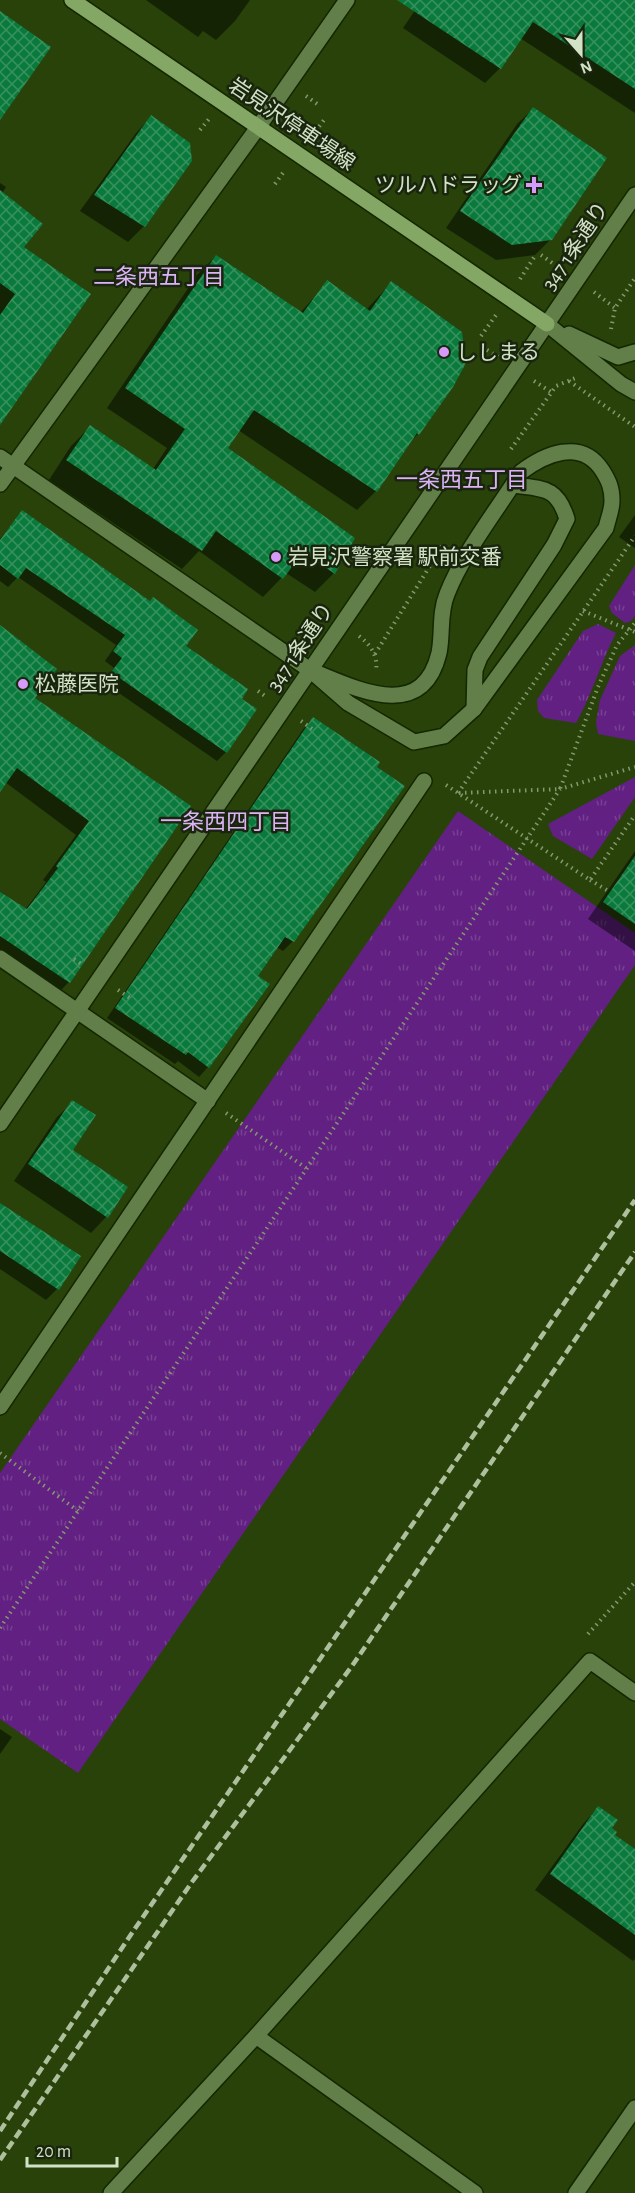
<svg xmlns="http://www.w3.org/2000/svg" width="635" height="2193" font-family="'Alegreya Sans','Noto Sans JP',sans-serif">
<defs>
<pattern id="grass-tufts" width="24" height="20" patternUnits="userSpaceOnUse" patternTransform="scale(1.5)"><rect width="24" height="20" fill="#612082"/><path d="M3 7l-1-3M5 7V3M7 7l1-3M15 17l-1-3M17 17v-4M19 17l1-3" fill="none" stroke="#774092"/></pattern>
<pattern id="building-cross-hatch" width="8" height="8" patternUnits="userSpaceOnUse" patternTransform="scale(1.5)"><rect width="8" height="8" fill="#0a793c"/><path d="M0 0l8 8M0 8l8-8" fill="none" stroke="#389260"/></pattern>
</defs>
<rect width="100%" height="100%" fill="#28420a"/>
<!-- grass -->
<g fill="url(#grass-tufts)">
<path d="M635,565V616L631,621L625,623L612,613L609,606Z"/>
<path d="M598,624L616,633C601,662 592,695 576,723L544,718L538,711L537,700L583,631Z"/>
<path d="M635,645V741L598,734L596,722L600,700L620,656Z"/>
<path d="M635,777V797L592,859L553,836L548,824Z"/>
<path d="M458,811L635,933V965L78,1773L0,1719V1473Z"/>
</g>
<!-- shadow -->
<g fill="#0007">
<path d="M146,0H250L235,21L216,40L203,31L198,37Z"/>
<path d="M422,0H635V113L520,38L500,68L485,83L403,28Z"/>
<path d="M533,109L551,239L535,255L496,260L446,228L517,124Z"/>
<path d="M151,117L144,226L128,242L80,211L136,133Z"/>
<path d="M0,183L6,187L2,193L22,247L0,420Z"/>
<path d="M216,256L300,313L328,282L366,310L391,283L418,434L407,445L376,491L357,510L238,430L225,448L353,538L333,574L315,592L286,573L263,597L199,551L182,569L49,480L71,446L90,427L153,469L167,448L107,408L197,275Z"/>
<path d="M22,512L150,602L184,646L240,699L226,752L217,761L103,682L114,668L105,661L116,645L18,577L8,587L0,581V539Z"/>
<path d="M635,515V548L619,537Z"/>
<path d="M0,627L32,698L189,807L69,982L56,995L0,959V894L25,910L46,882L43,880L76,835L5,782L0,789Z"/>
<path d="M314,719L403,787L293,941L283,951L276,947L256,976L208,1067L199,1077L178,1061L175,1064L107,1018L304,728Z"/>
<path d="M635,851V951L588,919Z"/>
<path d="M73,1102L71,1150L126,1187L106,1217L91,1233L14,1181L57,1117Z"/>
<path d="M0,1206L57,1289L46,1300L0,1269Z"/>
<path d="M0,1729L12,1737L0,1754Z"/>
<path d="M598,1808L613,1835L635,1851V1959L633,1961L535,1890L583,1824Z"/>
</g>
<!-- building -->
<g fill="url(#building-cross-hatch)">
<path d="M397,0H635V89L533,22L501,69Z"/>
<path d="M0,11L51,47L0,120Z"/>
<path d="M533,107L607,158L552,240L512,245L460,211Z"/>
<path d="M151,115L190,143L192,161L145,227L94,195Z"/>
<path d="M0,190L43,224L24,247L91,294L0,425V315L15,294L0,283Z"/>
<path d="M216,255L303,313L327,280L370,311L391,281L462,332L466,363L453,387L419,435L417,433L377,492L254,410L228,448L355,538L335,574L303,552L283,579L216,531L202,551L66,460L90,425L156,470L185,429L125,388Z"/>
<path d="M22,510L150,601L153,597L198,630L186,646L248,689L242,699L257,709L227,753L111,672L122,658L113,651L125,635L26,568L18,579L0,565V540Z"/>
<path d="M0,625L57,669L35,698L191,806L70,983L0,936V892L27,909L58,868L56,866L89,821L17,768L0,792Z"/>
<path d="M313,717L380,762L377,767L405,786L294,942L285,937L258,976L270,984L209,1068L188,1052L186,1055L115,1008Z"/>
<path d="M635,856V924L603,902Z"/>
<path d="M72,1100L96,1115L73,1150L128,1187L108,1218L28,1164Z"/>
<path d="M0,1203L81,1256L59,1290L0,1251Z"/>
<path d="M598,1806L618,1820L612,1828L617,1832L615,1835L635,1849V1935L550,1874Z"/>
</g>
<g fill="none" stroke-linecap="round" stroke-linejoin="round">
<!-- minor casing -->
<g stroke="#142700" stroke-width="18">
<g id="minor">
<path d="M547,324L621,384L635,392"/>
<path d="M569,334L618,357L635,352"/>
<path d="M0,457L310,670L348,703L414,742L444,736L474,709L606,528C608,519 612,510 612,501C612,488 609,481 602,470C581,438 545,454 521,472C497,510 463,553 447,594C439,613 443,633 439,653C422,724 355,688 310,670"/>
<path d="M0,484L259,126L347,0"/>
<path d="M474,709L475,670L480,657L554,545L567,519C557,486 543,489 513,485"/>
<path d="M0,958L208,1101"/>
<path d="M0,1124L635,195"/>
<path d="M0,1407L424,781"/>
<path d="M256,2036L475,2193"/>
<path d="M111,2193L256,2036L590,1661L635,1693"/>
<path d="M576,2193L635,2108"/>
</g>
</g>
<!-- major casing -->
<g stroke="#142700" stroke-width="18">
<path id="major" d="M72,0L547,324"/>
</g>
<!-- path -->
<g stroke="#84986f" stroke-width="4" stroke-dasharray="1.5 4.5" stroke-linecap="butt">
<path d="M235,85L242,76"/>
<path d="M306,96L320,106"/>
<path d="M200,130L209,119"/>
<path d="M312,136L324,120"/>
<path d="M275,184L285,170"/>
<path d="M541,255L558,267"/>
<path d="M520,279L535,256"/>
<path d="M594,292L615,308"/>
<path d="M611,329L615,308L635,278"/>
<path d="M481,336L496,315"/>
<path d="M487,350L498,357"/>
<path d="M534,381L551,392"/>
<path d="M569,381L635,427"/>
<path d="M511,449L556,386L578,377"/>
<path d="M583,611L635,632"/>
<path d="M359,636C371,645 378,656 376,670"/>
<path d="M375,654L443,545"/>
<path d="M258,691L265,696"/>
<path d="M301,721L315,731"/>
<path d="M446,785L590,880L635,815"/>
<path d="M458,793L635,536"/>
<path d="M459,793L560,789L598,687L617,645L635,623"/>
<path d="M590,880L610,892"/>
<path d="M74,959L83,965"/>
<path d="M118,990L130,998"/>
<path d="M226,1113L306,1168"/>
<path d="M0,1453L78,1511"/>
<path d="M0,1628L560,789L635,767"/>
<path d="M588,1634L635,1582"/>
</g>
<!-- minor -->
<use href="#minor" stroke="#627f49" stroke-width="15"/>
<!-- major -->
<use href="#major" stroke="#84a765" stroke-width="15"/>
<!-- rail -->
<g stroke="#adbf9c" stroke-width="4.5" stroke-dasharray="9 4.5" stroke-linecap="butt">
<path d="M0,2131L134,1930L635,1200"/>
<path d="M0,2160L192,1882L352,1666L635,1252"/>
</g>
</g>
<!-- markers -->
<g fill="#d69bfa" stroke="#19250e" stroke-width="2">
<path d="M531 176h6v6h6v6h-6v6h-6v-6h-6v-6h6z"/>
<circle cx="444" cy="352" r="6"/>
<circle cx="276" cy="557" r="6"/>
<circle cx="23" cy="684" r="6"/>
</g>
<g text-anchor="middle" stroke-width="5" stroke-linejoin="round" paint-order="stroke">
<!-- street labels -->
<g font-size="21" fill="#d2e2c5" stroke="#19250e">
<text transform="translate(292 124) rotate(34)" y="7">岩見沢停車場線</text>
<text transform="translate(575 246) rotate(-56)" y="7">347 1条通り</text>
<text transform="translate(300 647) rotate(-56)" y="7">347 1条通り</text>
</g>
<!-- poi labels -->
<g font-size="21" fill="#d2e2c5" stroke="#19250e" text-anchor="start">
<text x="522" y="192" text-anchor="end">ツルハドラッグ</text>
<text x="456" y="359">ししまる</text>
<text x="288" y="564">岩見沢警察署 駅前交番</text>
<text x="35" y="691">松藤医院</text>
</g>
<!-- neighbourhood labels -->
<g font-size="22" fill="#dcb4f6" stroke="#19250e">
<text x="159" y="284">二条西五丁目</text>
<text x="462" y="487">一条西五丁目</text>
<text x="226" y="829">一条西四丁目</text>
</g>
</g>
<!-- north arrow -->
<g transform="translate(581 54) rotate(159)" stroke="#19250e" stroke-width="4.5" paint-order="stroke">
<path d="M0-4.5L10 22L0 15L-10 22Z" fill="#d2e2c5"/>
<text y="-9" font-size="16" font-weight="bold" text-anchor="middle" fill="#d2e2c5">N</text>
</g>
<!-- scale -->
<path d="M27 2157v9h90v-9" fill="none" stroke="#d2e2c5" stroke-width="3"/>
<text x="36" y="2157" font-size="18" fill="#d2e2c5" stroke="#19250e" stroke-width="4.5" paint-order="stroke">20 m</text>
</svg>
